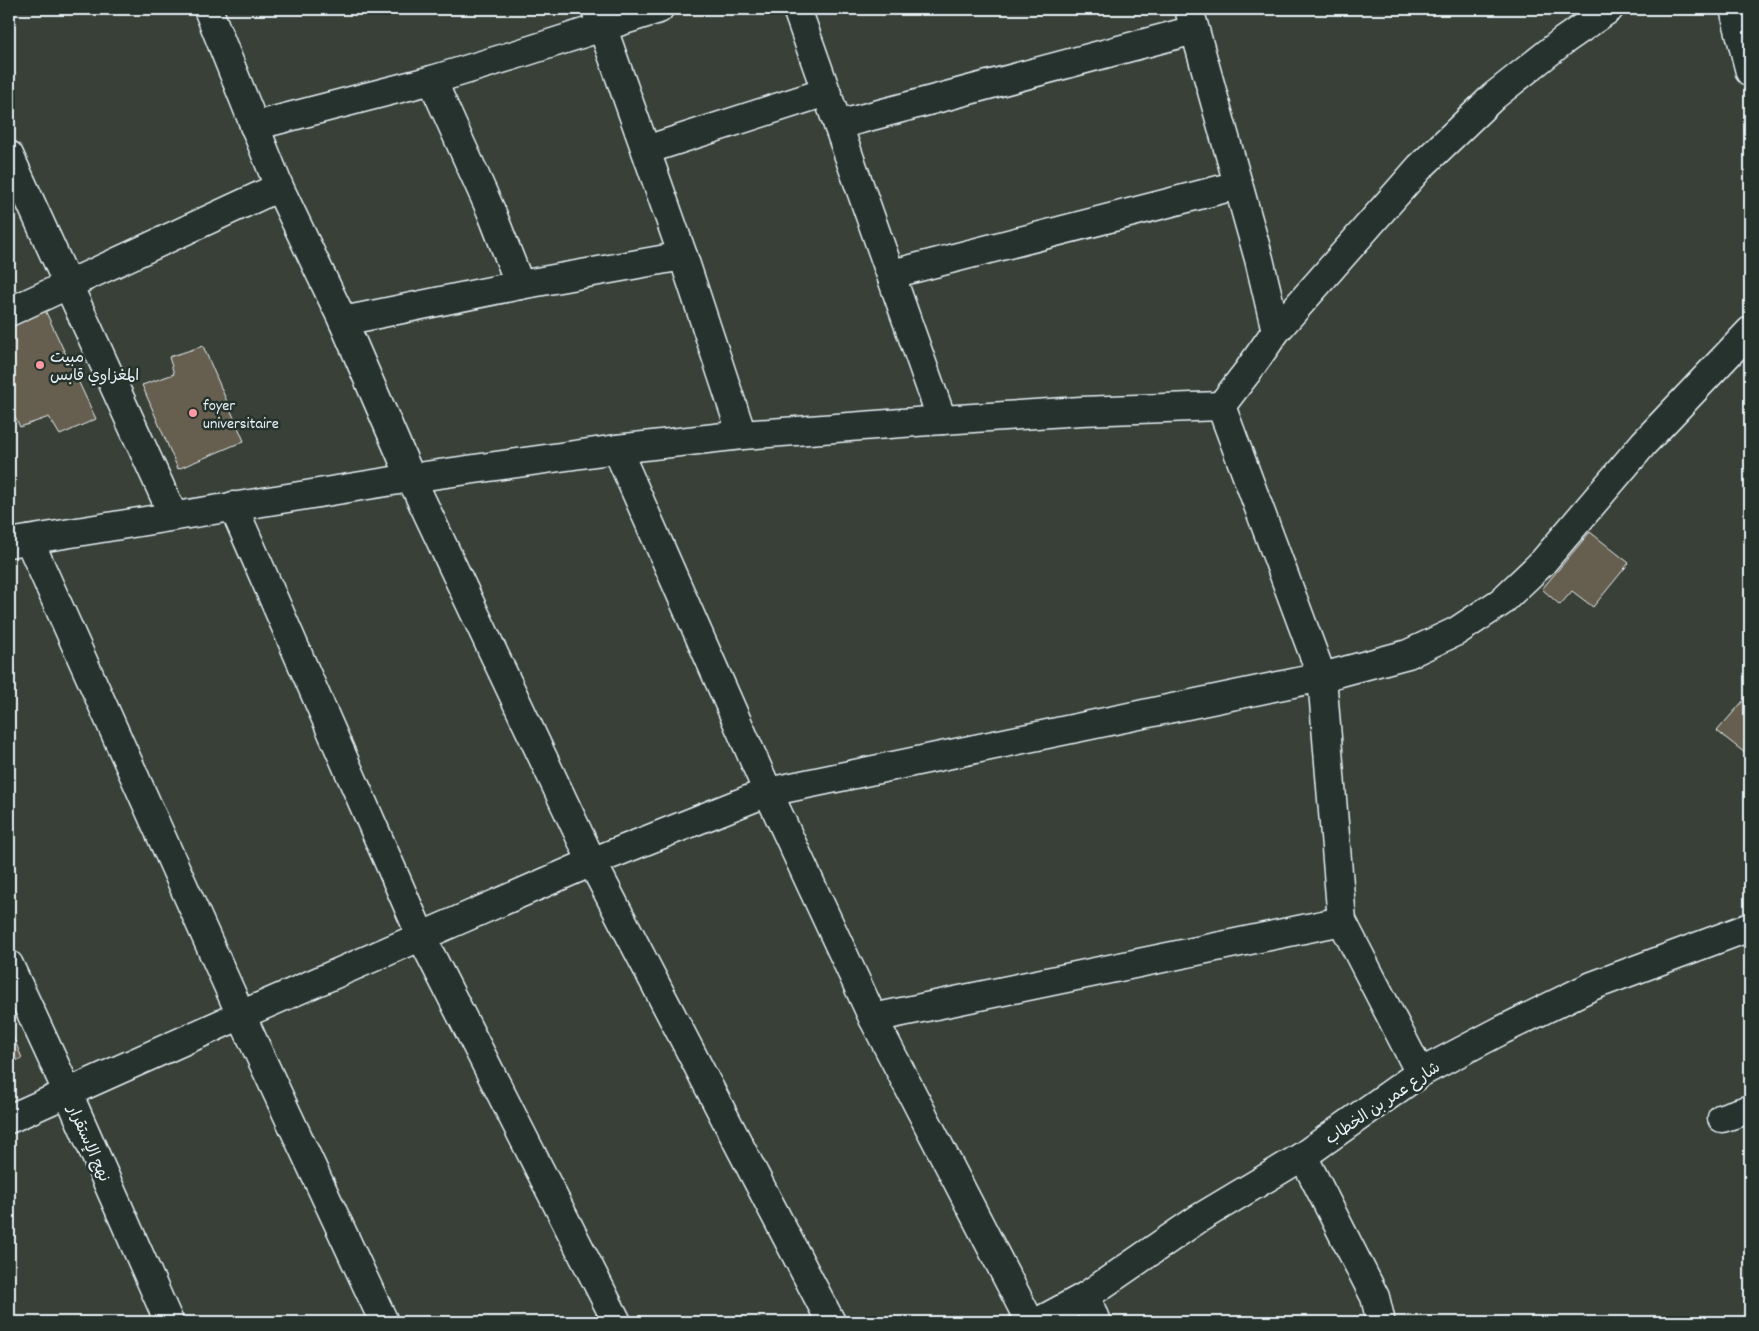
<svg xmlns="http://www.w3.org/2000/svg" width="1759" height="1331" font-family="Dekko,'Playpen Sans Arabic',sans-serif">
<rect width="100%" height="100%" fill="#394037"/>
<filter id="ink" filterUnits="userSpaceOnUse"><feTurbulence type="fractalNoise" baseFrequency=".02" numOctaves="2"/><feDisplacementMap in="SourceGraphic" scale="10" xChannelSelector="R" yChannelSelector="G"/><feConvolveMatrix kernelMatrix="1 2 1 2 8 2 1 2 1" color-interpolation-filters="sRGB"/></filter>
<g filter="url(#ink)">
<!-- building -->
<g fill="#665e4f" stroke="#e8f1f8">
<path d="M44,308L96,419L60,435L49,417L20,427L9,404V325Z"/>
<path d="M203,346L244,441L178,469L142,385L174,374L169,357Z"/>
<path d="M1590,532L1629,563L1593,607L1572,591L1560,605L1542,589Z"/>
<path d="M1750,693V757L1717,731Z"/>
<path d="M9,1027L22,1058L9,1064Z"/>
</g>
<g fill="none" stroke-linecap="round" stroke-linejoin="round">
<!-- minor casing -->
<g stroke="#e8f1f8" stroke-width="31">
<g id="minor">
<path d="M208,9L279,187L343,321L411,478L592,862L831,1322"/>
<path d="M596,9L683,256L742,435"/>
<path d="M797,9L942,420"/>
<path d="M1189,9L1259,259L1276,331"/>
<path d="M1734,9L1750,72"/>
<path d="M432,80L491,211L520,285"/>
<path d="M838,125L1194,30"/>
<path d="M254,126L432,80L518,54L659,9"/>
<path d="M646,150L826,92"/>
<path d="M9,155L173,515"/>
<path d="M892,274L1238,185"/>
<path d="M9,312L279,187"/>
<path d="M343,321L520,285L683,256"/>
<path d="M1221,406L1322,677L1342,921L1420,1073"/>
<path d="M1221,406L1248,371L1276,331L1420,167L1494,96L1563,41L1609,9"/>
<path d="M617,449L768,792L873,1018L1030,1322"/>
<path d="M233,506L421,936L617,1322"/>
<path d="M29,540L241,1015L384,1322"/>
<path d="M9,543L411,478L617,449L742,435L942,420L1081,411L1221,406"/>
<path d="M9,965L68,1093L169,1322"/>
<path d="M873,1018L1342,921"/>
<path d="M1722,1118L1750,1109"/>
<path d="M9,1119L241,1015L592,862L768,792L1322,677L1408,654L1457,631L1501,602L1543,562L1644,443L1750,331"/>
<path d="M1303,1156L1375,1297L1380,1318V1322"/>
<path d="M1086,1296L1096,1322"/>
</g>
</g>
<!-- tertiary casing -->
<g stroke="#e8f1f8" stroke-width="31">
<path id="tertiary" d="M1038,1322L1086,1296L1198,1219L1303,1156L1420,1073L1502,1030L1592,986L1750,927"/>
</g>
<!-- minor -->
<use href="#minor" stroke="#26332d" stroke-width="28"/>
<!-- tertiary -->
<use href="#tertiary" stroke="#26332d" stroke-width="28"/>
</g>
</g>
<!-- markers -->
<g fill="#ff9aa2" stroke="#26332d" stroke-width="2">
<circle cx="40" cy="365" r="5"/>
<circle cx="193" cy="413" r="5"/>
</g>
<g text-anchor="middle" stroke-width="5" stroke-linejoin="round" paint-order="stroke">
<!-- poi labels -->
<g font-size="16" fill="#e8f1f8" stroke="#26332d" text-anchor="start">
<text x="50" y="362">مبيت<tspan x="50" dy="18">المغزاوي قابس</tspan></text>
<text x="203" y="410">foyer<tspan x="203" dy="18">universitaire</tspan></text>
</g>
<!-- street labels -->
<g font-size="16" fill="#e8f1f8" stroke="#26332d">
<text transform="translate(1382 1102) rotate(-34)" y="6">شارع عمر بن الخطاب</text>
<text transform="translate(90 1143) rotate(66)" y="6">نهج الإستقرار</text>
</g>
</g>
<!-- margin -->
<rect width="1759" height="1331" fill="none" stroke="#26332d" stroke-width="30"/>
<rect x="15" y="15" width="1729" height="1301" fill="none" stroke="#e8f1f8" stroke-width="2" filter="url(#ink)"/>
</svg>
